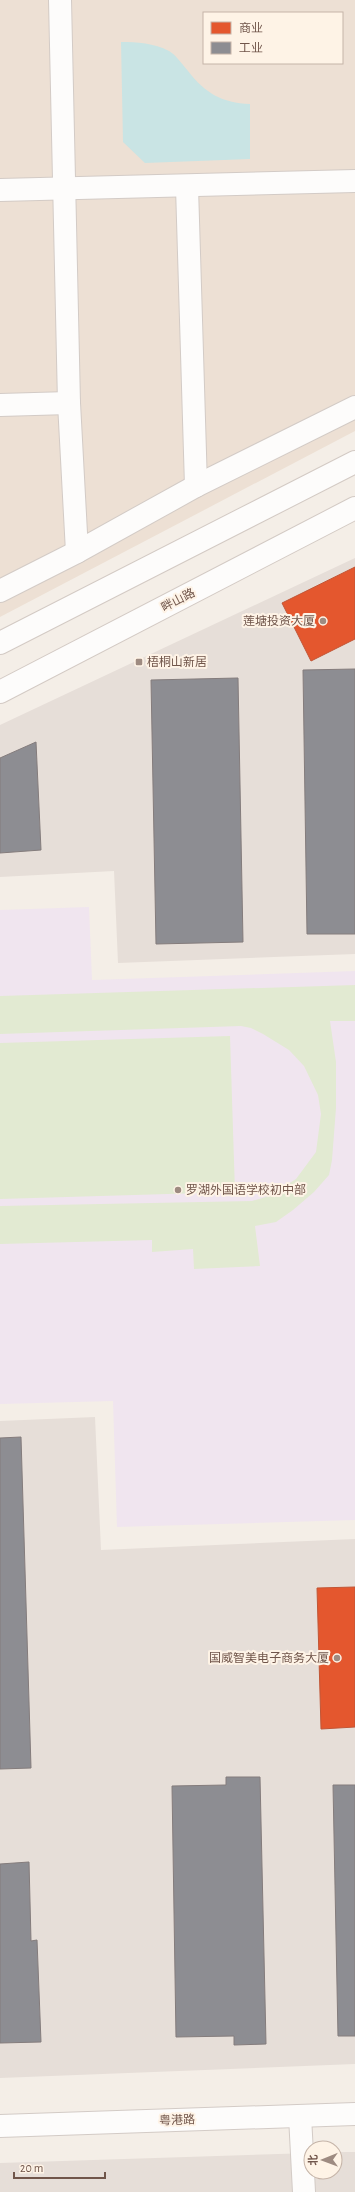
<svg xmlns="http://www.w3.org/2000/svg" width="355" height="2192" font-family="'Alegreya Sans','Noto Sans SC',sans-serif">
<rect width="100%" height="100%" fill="#f4eee7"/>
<!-- residential -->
<path fill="#ede0d4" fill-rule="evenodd" d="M0,0H355V431L0,617ZM204,13H342V63H204Z"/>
<!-- industrial -->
<g fill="#e6ded8">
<path d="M355,558V954L118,963L114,871L0,877V725Z"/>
<path d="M95,1417L101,1550L355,1539V2064L0,2078V1421Z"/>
<path d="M335,2152H355V2192H0V2163L311,2153V2172H335Z"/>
</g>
<!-- education -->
<path fill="#f0e5ef" d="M89,907L92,980L355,971V1520L117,1527L113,1401L0,1404V910Z"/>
<!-- green -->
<g fill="#e2ead2">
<path d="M355,985V1021H330L336,1062V1108L332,1160L329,1175L314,1192L293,1210L276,1222L255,1226L260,1266L194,1269L193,1249L152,1252V1240L0,1244V1206L252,1201L269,1196L296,1179L316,1152L321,1114L318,1095L304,1066L289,1050L263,1034L251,1028L241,1026L0,1034V996Z"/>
<path d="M230,1036L235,1192L0,1199V1043Z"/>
</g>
<!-- water -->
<path fill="#c9e4e4" d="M121,42C137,42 154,43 169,51C176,55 182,64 188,71C205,93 222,103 250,104V159L145,163L123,142Z"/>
<!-- shops -->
<g fill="#e4572e" stroke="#c15636">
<path d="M355,567V639L311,661L282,603Z"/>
<path d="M355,1587V1727L321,1729L317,1588Z"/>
</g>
<!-- industry -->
<g fill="#8d8d92" stroke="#847c7c">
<path d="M355,669V934H307L303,670Z"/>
<path d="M238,678L243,942L156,944L151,680Z"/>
<path d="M36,742L41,850L0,853V758Z"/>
<path d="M21,1437L31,1768L0,1769V1438Z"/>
<path d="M226,1777H260L266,2044L234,2045V2036L176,2037L172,1786L226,1785Z"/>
<path d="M333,1785H355V2036H338Z"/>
<path d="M29,1862L31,1941L37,1940L41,2042L0,2043V1864Z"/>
</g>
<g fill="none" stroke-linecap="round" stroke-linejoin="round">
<!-- street casing -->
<g stroke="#d3cbc6" stroke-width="24">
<g id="street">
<path d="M60,0L69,403L77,552"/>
<path d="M187,187L196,486"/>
<path d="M0,190L355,181"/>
<path d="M0,405L69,403"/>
<path d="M0,591L77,552L196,486L355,407"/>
<path d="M300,2116L304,2192"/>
<path d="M0,2126L355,2114"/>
</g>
</g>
<!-- secondary casing -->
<g stroke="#d3cac4" stroke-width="24">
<g id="secondary">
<path d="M0,643L355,462"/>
<path d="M0,692L355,508"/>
</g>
</g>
<!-- street -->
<use href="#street" stroke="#fdfcfb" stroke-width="22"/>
<!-- secondary -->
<use href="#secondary" stroke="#fdfcfb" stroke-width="22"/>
</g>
<!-- markers -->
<g fill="#9e8b81" stroke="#fef3e6" stroke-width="1.5">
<circle cx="323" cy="621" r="4"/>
<rect x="135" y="658" width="8" height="8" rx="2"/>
<circle cx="178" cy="1190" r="4"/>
<circle cx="337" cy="1658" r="4"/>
</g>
<g text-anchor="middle" stroke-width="4" stroke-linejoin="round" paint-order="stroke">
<!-- street labels -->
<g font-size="12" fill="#70554a" stroke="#fef3e6">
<text transform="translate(178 600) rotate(-27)" y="4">畔山路</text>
<text transform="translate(177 2120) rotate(-2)" y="4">粤港路</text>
</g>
<!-- poi labels -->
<g font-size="12" fill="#70554a" stroke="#fef3e6" text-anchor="end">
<text x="315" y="625">莲塘投资大厦</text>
<text x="147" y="666" text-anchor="start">梧桐山新居</text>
<text x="186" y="1194" text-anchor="start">罗湖外国语学校初中部</text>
<text x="329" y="1662">国威智美电子商务大厦</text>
</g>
</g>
<!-- legend -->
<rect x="203" y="12" width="140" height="52" fill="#fef3e6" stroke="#c5b4a8"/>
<rect x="211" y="22" width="20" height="12" fill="#e4572e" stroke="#c5b4a8"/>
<text x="239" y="32" font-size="12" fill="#70554a">商业</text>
<rect x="211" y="42" width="20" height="12" fill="#8d8d92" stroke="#c5b4a8"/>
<text x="239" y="52" font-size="12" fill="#70554a">工业</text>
<!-- north arrow -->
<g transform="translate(323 2160) rotate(269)"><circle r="19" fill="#fef3e6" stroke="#c5b4a8"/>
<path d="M0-3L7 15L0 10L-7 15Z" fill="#9e8b81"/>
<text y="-6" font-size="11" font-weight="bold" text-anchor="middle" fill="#70554a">北</text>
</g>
<!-- scale -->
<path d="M14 2172v6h91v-6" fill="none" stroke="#70554a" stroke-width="2"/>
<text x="20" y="2172" font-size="12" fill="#70554a" stroke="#fef3e6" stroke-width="3" paint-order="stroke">20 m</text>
</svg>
